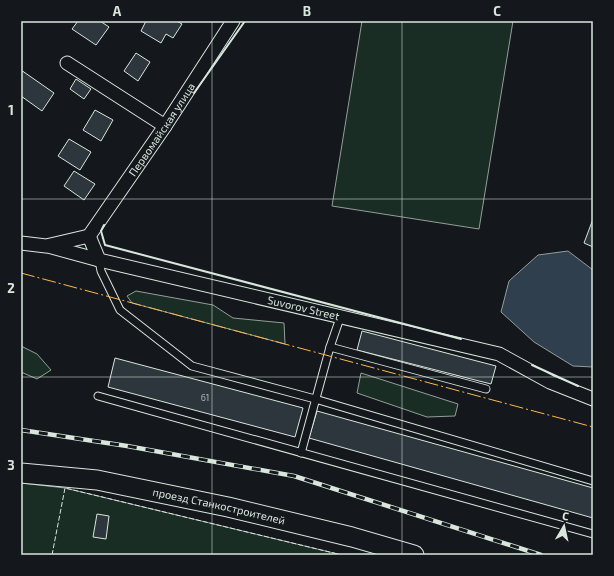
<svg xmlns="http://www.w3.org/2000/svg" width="614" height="576" font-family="'Exo 2',sans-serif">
<rect width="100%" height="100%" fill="#14181c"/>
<!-- green -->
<g fill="#1a2d24" stroke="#939e99">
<path d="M362,21H513L479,229L332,206Z"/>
<path d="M136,291L213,305L233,318L284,323L285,344L132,303L127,296Z"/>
<path d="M21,346L37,354L51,370L37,379L21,372Z"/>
<path d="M361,373L458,404L455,416L427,417L357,393Z"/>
<path d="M21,483L65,488L342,555H21Z"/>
</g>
<!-- water -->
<path fill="#2f3f4d" stroke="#939e99" d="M568,251L593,270V367L573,366L534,342L501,312L509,281L538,255Z"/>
<!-- building -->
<g fill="#2c363c" stroke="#d8e6dc">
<path d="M78,21H100L109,27L96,45L72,29Z"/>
<path d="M146,21H177L182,24L173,38L166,34L161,43L141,31Z"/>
<path d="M136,53L150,62L138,81L124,71Z"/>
<path d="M21,70L54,93L42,111L21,96Z"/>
<path d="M76,79L91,89L84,99L70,89Z"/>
<path d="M95,110L113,120L101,141L83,130Z"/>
<path d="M69,139L91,152L80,170L58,156Z"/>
<path d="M74,171L95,184L84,200L64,186Z"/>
<path d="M593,219V247L584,243Z"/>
<path d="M362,331L496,366L491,384L357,350Z"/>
<path d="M115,358L303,408L295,437L108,387Z"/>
<path d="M317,411L593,488V518L309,438Z"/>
<path d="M97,514L109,516L106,539L93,537Z"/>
</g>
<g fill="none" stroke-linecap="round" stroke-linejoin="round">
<!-- service casing -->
<g stroke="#d8e6dc" stroke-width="9">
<g id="service">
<path d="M99,260L101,271L120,310L192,366L315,399L593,481"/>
<path d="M330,347L486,389"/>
<path d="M98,396L593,534"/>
<path d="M301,453L330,347L340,318"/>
</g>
</g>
<!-- minor casing -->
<g stroke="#d8e6dc" stroke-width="15">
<g id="minor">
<path d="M67,63L165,126"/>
<path id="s1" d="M89,236L99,260L499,354L550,382L593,399"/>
<path id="s2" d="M89,236L165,126L233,21"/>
<path d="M21,243L46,246L89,236"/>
<path d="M48,246L99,260"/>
</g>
</g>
<!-- secondary casing -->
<g stroke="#d8e6dc" stroke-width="21">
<g id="secondary">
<path id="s3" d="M21,473L97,480L228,507L352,537L414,555"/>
</g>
</g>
<!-- service -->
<use href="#service" stroke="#14181c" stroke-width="7"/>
<!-- minor -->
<use href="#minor" stroke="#14181c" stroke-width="13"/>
<!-- secondary -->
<use href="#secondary" stroke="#14181c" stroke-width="19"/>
<!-- rail casing -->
<g stroke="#d8e6dc" stroke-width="4.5">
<path id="rail" d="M21,430L127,446L294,476L541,555"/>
</g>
<!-- rail -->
<use href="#rail" stroke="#14181c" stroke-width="3" stroke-dasharray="9" stroke-linecap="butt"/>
<!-- fence -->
<path stroke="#d8e6dc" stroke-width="1" stroke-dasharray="5 2" stroke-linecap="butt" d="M52,555L65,488L342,555"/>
<!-- wall -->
<g stroke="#d8e6dc" stroke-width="2">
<path d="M194,93L245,21"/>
<path d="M104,225L101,231L105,245L461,339"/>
<path d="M532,365L578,386"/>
</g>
<!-- power -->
<path stroke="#ffb74d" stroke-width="1" stroke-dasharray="14 3 2 3" stroke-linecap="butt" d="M21,273L593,427"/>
</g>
<!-- grid -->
<path fill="none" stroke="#d8e6dc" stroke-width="1" stroke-opacity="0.55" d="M212,21V555M402,21V555M21,199H593M21,377H593"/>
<g text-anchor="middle" stroke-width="3" stroke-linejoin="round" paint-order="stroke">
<!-- number labels -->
<g font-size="9" fill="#adbab4">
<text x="205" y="401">61</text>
</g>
<!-- street labels -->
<g font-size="11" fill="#d8e6dc" stroke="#14181c">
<text dy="4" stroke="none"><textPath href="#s2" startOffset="129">Первомайская улица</textPath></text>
<text dy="4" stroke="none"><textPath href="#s1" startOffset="236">Suvorov Street</textPath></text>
<text dy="4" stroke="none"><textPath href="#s3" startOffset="201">проезд Станкостроителей</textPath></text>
</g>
</g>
<!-- border -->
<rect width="614" height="576" fill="none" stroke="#14181c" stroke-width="44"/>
<!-- north arrow -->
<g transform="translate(564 526) rotate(9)" stroke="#14181c" stroke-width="3" paint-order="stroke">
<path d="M0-3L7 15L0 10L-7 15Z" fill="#d8e6dc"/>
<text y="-6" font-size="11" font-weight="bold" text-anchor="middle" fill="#d8e6dc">С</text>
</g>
<rect x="22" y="22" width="570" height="532" fill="none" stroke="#d8e6dc" stroke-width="1.5"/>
<g font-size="13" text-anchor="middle" font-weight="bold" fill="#d8e6dc">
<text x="117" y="16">A</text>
<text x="307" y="16">B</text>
<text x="497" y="16">C</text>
<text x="11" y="115">1</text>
<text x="11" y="293">2</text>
<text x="11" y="470">3</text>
</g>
</svg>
